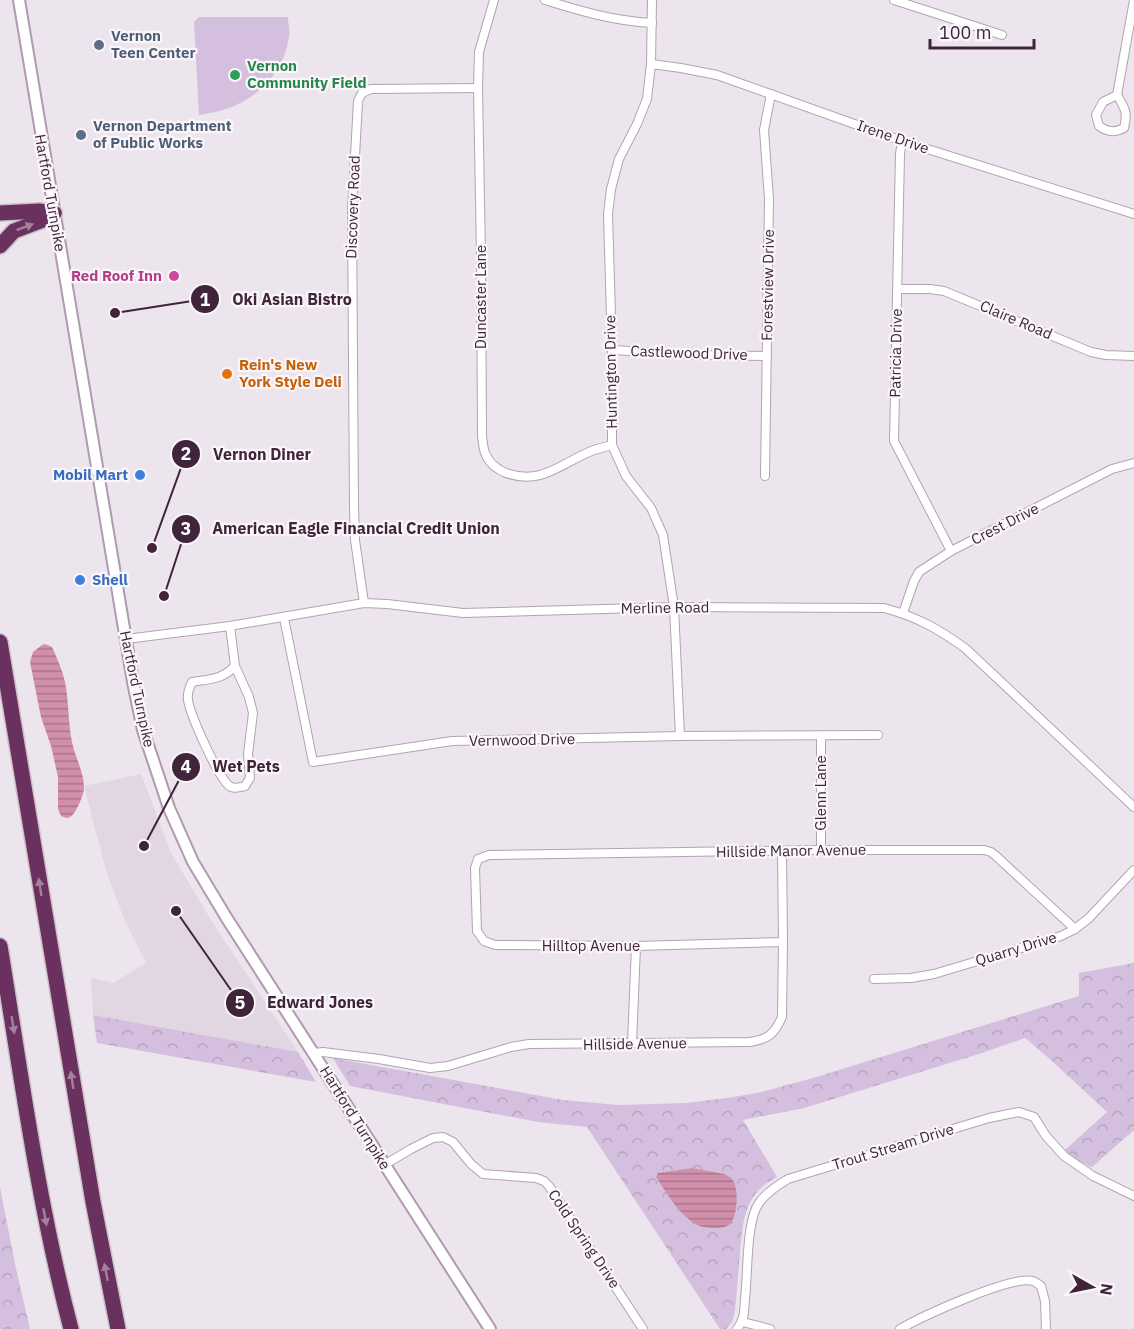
<svg xmlns="http://www.w3.org/2000/svg" width="1134" height="1329" font-family="'IBM Plex Sans',sans-serif">
<defs>
<pattern id="park-crowns" width="20" height="18" patternUnits="userSpaceOnUse" patternTransform="scale(1.5)"><rect width="20" height="18" fill="#d4bfde"/><path d="M2 6a3 3 0 1 1 6 0M12 15a3 3 0 1 1 6 0" fill="none" stroke="#b7a4bf"/></pattern>
<pattern id="water-rules" width="6" height="5" patternUnits="userSpaceOnUse" patternTransform="scale(1.5)"><rect width="6" height="5" fill="#d18fab"/><path d="M0 2.5h6" fill="none" stroke="#ab758c"/></pattern>
</defs>
<rect width="100%" height="100%" fill="#ede5ee"/>
<!-- built -->
<path fill="#e1d6e2" d="M141,774L171,853L211,920L298,1052L93,1015L91,978L113,983L146,963L125,921L106,871L84,786Z"/>
<!-- grass -->
<path fill="#d4bfde" d="M199,17H288C288,23 290,30 289,36C285,71 259,98 226,109C217,112 208,113 199,115L194,22Z"/>
<!-- park -->
<g fill="url(#park-crowns)">
<path d="M1134,963V1130L1092,1167L1075,1159L1065,1150L1107,1112L1052,1061L1025,1038L982,1053L804,1108L743,1120L777,1177C744,1193 743,1221 740,1253C738,1273 737,1292 735,1311L732,1322L726,1329H720L587,1127L538,1122L350,1086L333,1058L563,1100L618,1105L686,1103L727,1098L757,1093L813,1078L1079,996V973Z"/>
<path d="M93,1015L298,1052L316,1082L97,1043Z"/>
<path d="M0,1187L15,1264L30,1329H0Z"/>
</g>
<!-- water -->
<g fill="url(#water-rules)">
<path d="M45,644L52,647C57,658 62,669 65,682C69,702 68,722 72,742C75,757 84,772 84,788C84,794 76,814 70,817C67,819 64,817 61,816L58,809V777L51,746L41,717L30,662L33,652L42,645Z"/>
<path d="M692,1168L724,1174C728,1176 729,1176 732,1179C739,1187 738,1216 730,1224C726,1228 719,1228 713,1228C705,1228 697,1226 691,1221C675,1209 667,1193 656,1177L658,1173Z"/>
</g>
<g fill="none" stroke-linecap="round" stroke-linejoin="round">
<!-- minor casing -->
<g stroke="#b2a3b1" stroke-width="10">
<g id="minor">
<path d="M494,0L479,52L478,88L481,256L482,436C483,442 483,450 486,455C489,463 498,470 506,473C541,485 559,465 589,452C596,449 604,447 612,445"/>
<path d="M545,0C580,11 614,21 652,23"/>
<path d="M652,0L651,64L647,99L637,124L619,159L611,189L608,214L612,350V445L626,476L651,508L663,535L674,607L680,736"/>
<path d="M894,0L1002,35"/>
<path d="M651,64L681,68L717,75L902,141L1134,214"/>
<path d="M1117,95L1103,102L1096,115L1099,126C1108,132 1114,133 1124,128C1128,113 1125,108 1117,95L1134,0"/>
<path d="M902,141L900,154L894,441L951,551"/>
<path d="M897,289H930L944,291L1091,352L1106,355L1134,356"/>
<path d="M612,350L703,355L767,356"/>
<path d="M765,476L769,199L764,130L771,94"/>
<path d="M364,603L355,540L354,507L352,211L358,101L362,93L371,89L478,88"/>
<path d="M903,613L914,581L919,572L925,568L951,551L1112,469L1134,463"/>
<path d="M284,618L313,762L452,741L680,736L878,735"/>
<path d="M230,626L235,666L249,697L253,713L248,754L250,778L245,786C241,787 236,789 231,787C220,783 190,714 188,700C187,693 189,688 192,682C209,679 222,680 235,666"/>
<path d="M126,639L230,626L364,603L387,604L463,613L674,607L884,608C917,617 937,628 965,648L1134,807"/>
<path d="M821,850V736"/>
<path d="M783,942L636,946L495,945L484,941L477,931L475,868L478,859L489,855L821,850H984L991,852L996,856L1075,929"/>
<path d="M874,979L911,978L934,974L1061,936L1075,929L1089,918L1134,870"/>
<path d="M632,1044L636,946"/>
<path d="M314,1053L323,1052L379,1059L430,1068L448,1066L511,1047L529,1044L750,1042C768,1039 774,1035 782,1017L783,942L782,851"/>
<path d="M384,1165L411,1149L433,1138L443,1137L453,1142L471,1164L483,1174L536,1178L544,1181L549,1186L643,1329"/>
<path d="M743,1322L770,1329"/>
<path d="M737,1329C745,1319 744,1311 745,1299C748,1274 746,1221 759,1203C767,1192 777,1186 788,1179L989,1118L1019,1112L1034,1117L1046,1136L1064,1156L1093,1176L1134,1196"/>
<path d="M900,1329C921,1317 1011,1275 1033,1281C1036,1282 1038,1284 1041,1286L1045,1301L1046,1329"/>
</g>
</g>
<!-- secondary casing -->
<g stroke="#b19aaf" stroke-width="14">
<path id="secondary" d="M19,0L133,682L143,730L169,808L193,862L226,917L490,1329"/>
</g>
<!-- motorway casing -->
<g stroke="#c9c2c8" stroke-width="18">
<g id="motorway">
<path d="M0,213L39,211L54,213"/>
<path d="M0,246L14,231L43,220L54,213"/>
<path d="M0,642L93,1202L118,1329"/>
<path d="M0,946C21,1074 38,1203 71,1329"/>
</g>
</g>
<!-- minor -->
<use href="#minor" stroke="#fff" stroke-width="8"/>
<!-- secondary -->
<use href="#secondary" stroke="#fff" stroke-width="10"/>
<!-- motorway -->
<use href="#motorway" stroke="#6b315e" stroke-width="15"/>
</g>
<!-- one-way arrows -->
<defs><path id="oneway-solid" d="M-6-.8H1V-3.2L6.5 0L1 3.2V.8H-6Z" transform="scale(1.5)"/></defs>
<g fill="#a4809c">
<use href="#oneway-solid" transform="translate(25 227) rotate(-21)"/>
<use href="#oneway-solid" transform="translate(40 887) rotate(-99)"/>
<use href="#oneway-solid" transform="translate(13 1025) rotate(81)"/>
<use href="#oneway-solid" transform="translate(72 1080) rotate(-99)"/>
<use href="#oneway-solid" transform="translate(45 1217) rotate(79)"/>
<use href="#oneway-solid" transform="translate(106 1272) rotate(-101)"/>
</g>
<!-- markers -->
<g fill="#5c6f8a" stroke="#faf6fa" stroke-width="2">
<circle cx="99" cy="45" r="6"/>
<circle cx="81" cy="135" r="6"/>
</g>
<circle fill="#2e9e5b" stroke="#faf6fa" stroke-width="2" cx="235" cy="75" r="6"/>
<circle fill="#d1479c" stroke="#faf6fa" stroke-width="2" cx="174" cy="276" r="6"/>
<circle fill="#e8710a" stroke="#faf6fa" stroke-width="2" cx="227" cy="374" r="6"/>
<g fill="#3f7fe0" stroke="#faf6fa" stroke-width="2">
<circle cx="140" cy="475" r="6"/>
<circle cx="80" cy="580" r="6"/>
</g>
<g text-anchor="middle" stroke-width="4.5" stroke-linejoin="round" paint-order="stroke">
<!-- service labels -->
<g font-size="15" font-weight="bold" fill="#4e5e75" stroke="#faf6fa" text-anchor="start">
<text x="111" y="41">Vernon<tspan x="111" dy="17">Teen Center</tspan></text>
<text x="93" y="131">Vernon Department<tspan x="93" dy="17">of Public Works</tspan></text>
</g>
<!-- leisure labels -->
<g font-size="15" font-weight="bold" fill="#27864d" stroke="#faf6fa" text-anchor="start">
<text x="247" y="71">Vernon<tspan x="247" dy="17">Community Field</tspan></text>
</g>
<!-- street labels -->
<g font-size="15" fill="#3f243b" stroke="#faf6fa">
<text transform="translate(893 137) rotate(19)" y="5">Irene Drive</text>
<text transform="translate(50 193) rotate(80)" y="5">Hartford Turnpike</text>
<text transform="translate(353 207) rotate(-88)" y="5">Discovery Road</text>
<text transform="translate(768 285) rotate(-89)" y="5">Forestview Drive</text>
<text transform="translate(481 297) rotate(-90)" y="5">Duncaster Lane</text>
<text transform="translate(1016 320) rotate(23)" y="5">Claire Road</text>
<text transform="translate(689 353) rotate(2)" y="5">Castlewood Drive</text>
<text transform="translate(896 353) rotate(-89)" y="5">Patricia Drive</text>
<text transform="translate(611 372) rotate(-91)" y="5">Huntington Drive</text>
<text transform="translate(1005 524) rotate(-27)" y="5">Crest Drive</text>
<text transform="translate(665 608) rotate(-1)" y="5">Merline Road</text>
<text transform="translate(137 689) rotate(78)" y="5">Hartford Turnpike</text>
<text transform="translate(522 740) rotate(-1)" y="5">Vernwood Drive</text>
<text transform="translate(821 793) rotate(-90)" y="5">Glenn Lane</text>
<text transform="translate(791 851) rotate(-1)" y="5">Hillside Manor Avenue</text>
<text x="591" y="951">Hilltop Avenue</text>
<text transform="translate(1016 949) rotate(-17)" y="5">Quarry Drive</text>
<text transform="translate(635 1044) rotate(-1)" y="5">Hillside Avenue</text>
<text transform="translate(355 1118) rotate(58)" y="5">Hartford Turnpike</text>
<text transform="translate(893 1147) rotate(-17)" y="5">Trout Stream Drive</text>
<text transform="translate(584 1239) rotate(56)" y="5">Cold Spring Drive</text>
</g>
<!-- hotel labels -->
<g font-size="15" font-weight="bold" fill="#b23c85" stroke="#faf6fa" text-anchor="end">
<text x="162" y="281">Red Roof Inn</text>
</g>
<!-- food labels -->
<g font-size="15" font-weight="bold" fill="#c56008" stroke="#faf6fa" text-anchor="start">
<text x="239" y="370">Rein's New<tspan x="239" dy="17">York Style Deli</tspan></text>
</g>
<!-- shop labels -->
<g font-size="15" font-weight="bold" fill="#366cbe" stroke="#faf6fa" text-anchor="end">
<text x="128" y="480">Mobil Mart</text>
<text x="92" y="585" text-anchor="start">Shell</text>
</g>
</g>
<!-- callouts -->
<path fill="none" stroke="#3f243b" stroke-width="2" d="M115 313L205 299M152 548L186 454M164 596L186 529M144 846L186 767M176 911L240 1003"/>
<g fill="#3f243b" stroke="#faf6fa" stroke-width="2">
<circle cx="115" cy="313" r="6"/>
<circle cx="152" cy="548" r="6"/>
<circle cx="164" cy="596" r="6"/>
<circle cx="144" cy="846" r="6"/>
<circle cx="176" cy="911" r="6"/>
<circle cx="205" cy="299" r="15"/>
<circle cx="186" cy="454" r="15"/>
<circle cx="186" cy="529" r="15"/>
<circle cx="186" cy="767" r="15"/>
<circle cx="240" cy="1003" r="15"/>
</g>
<g font-size="18" text-anchor="middle" font-weight="bold" fill="#fff">
<text x="205" y="306">1</text>
<text x="186" y="460">2</text>
<text x="186" y="535">3</text>
<text x="186" y="773">4</text>
<text x="240" y="1009">5</text>
</g>
<g font-size="16" text-anchor="middle" font-weight="bold" fill="#3f243b" stroke="#faf6fa" stroke-width="4.5" stroke-linejoin="round" paint-order="stroke">
<text x="292" y="305">Oki Asian Bistro</text>
<text x="262" y="460">Vernon Diner</text>
<text x="356" y="534">American Eagle Financial Credit Union</text>
<text x="246" y="772">Wet Pets</text>
<text x="320" y="1008">Edward Jones</text>
</g>
<!-- north arrow -->
<g transform="translate(1092 1287) rotate(99)" stroke="#faf6fa" stroke-width="4.5" paint-order="stroke">
<path d="M0-4.5L10 22L0 15L-10 22Z" fill="#3f243b"/>
<text y="-9" font-size="16" font-weight="bold" text-anchor="middle" fill="#3f243b">N</text>
</g>
<!-- scale -->
<path d="M930 39v9h104v-9" fill="none" stroke="#3f243b" stroke-width="3"/>
<text x="939" y="39" font-size="18" fill="#3f243b" stroke="#faf6fa" stroke-width="4.5" paint-order="stroke">100 m</text>
</svg>
